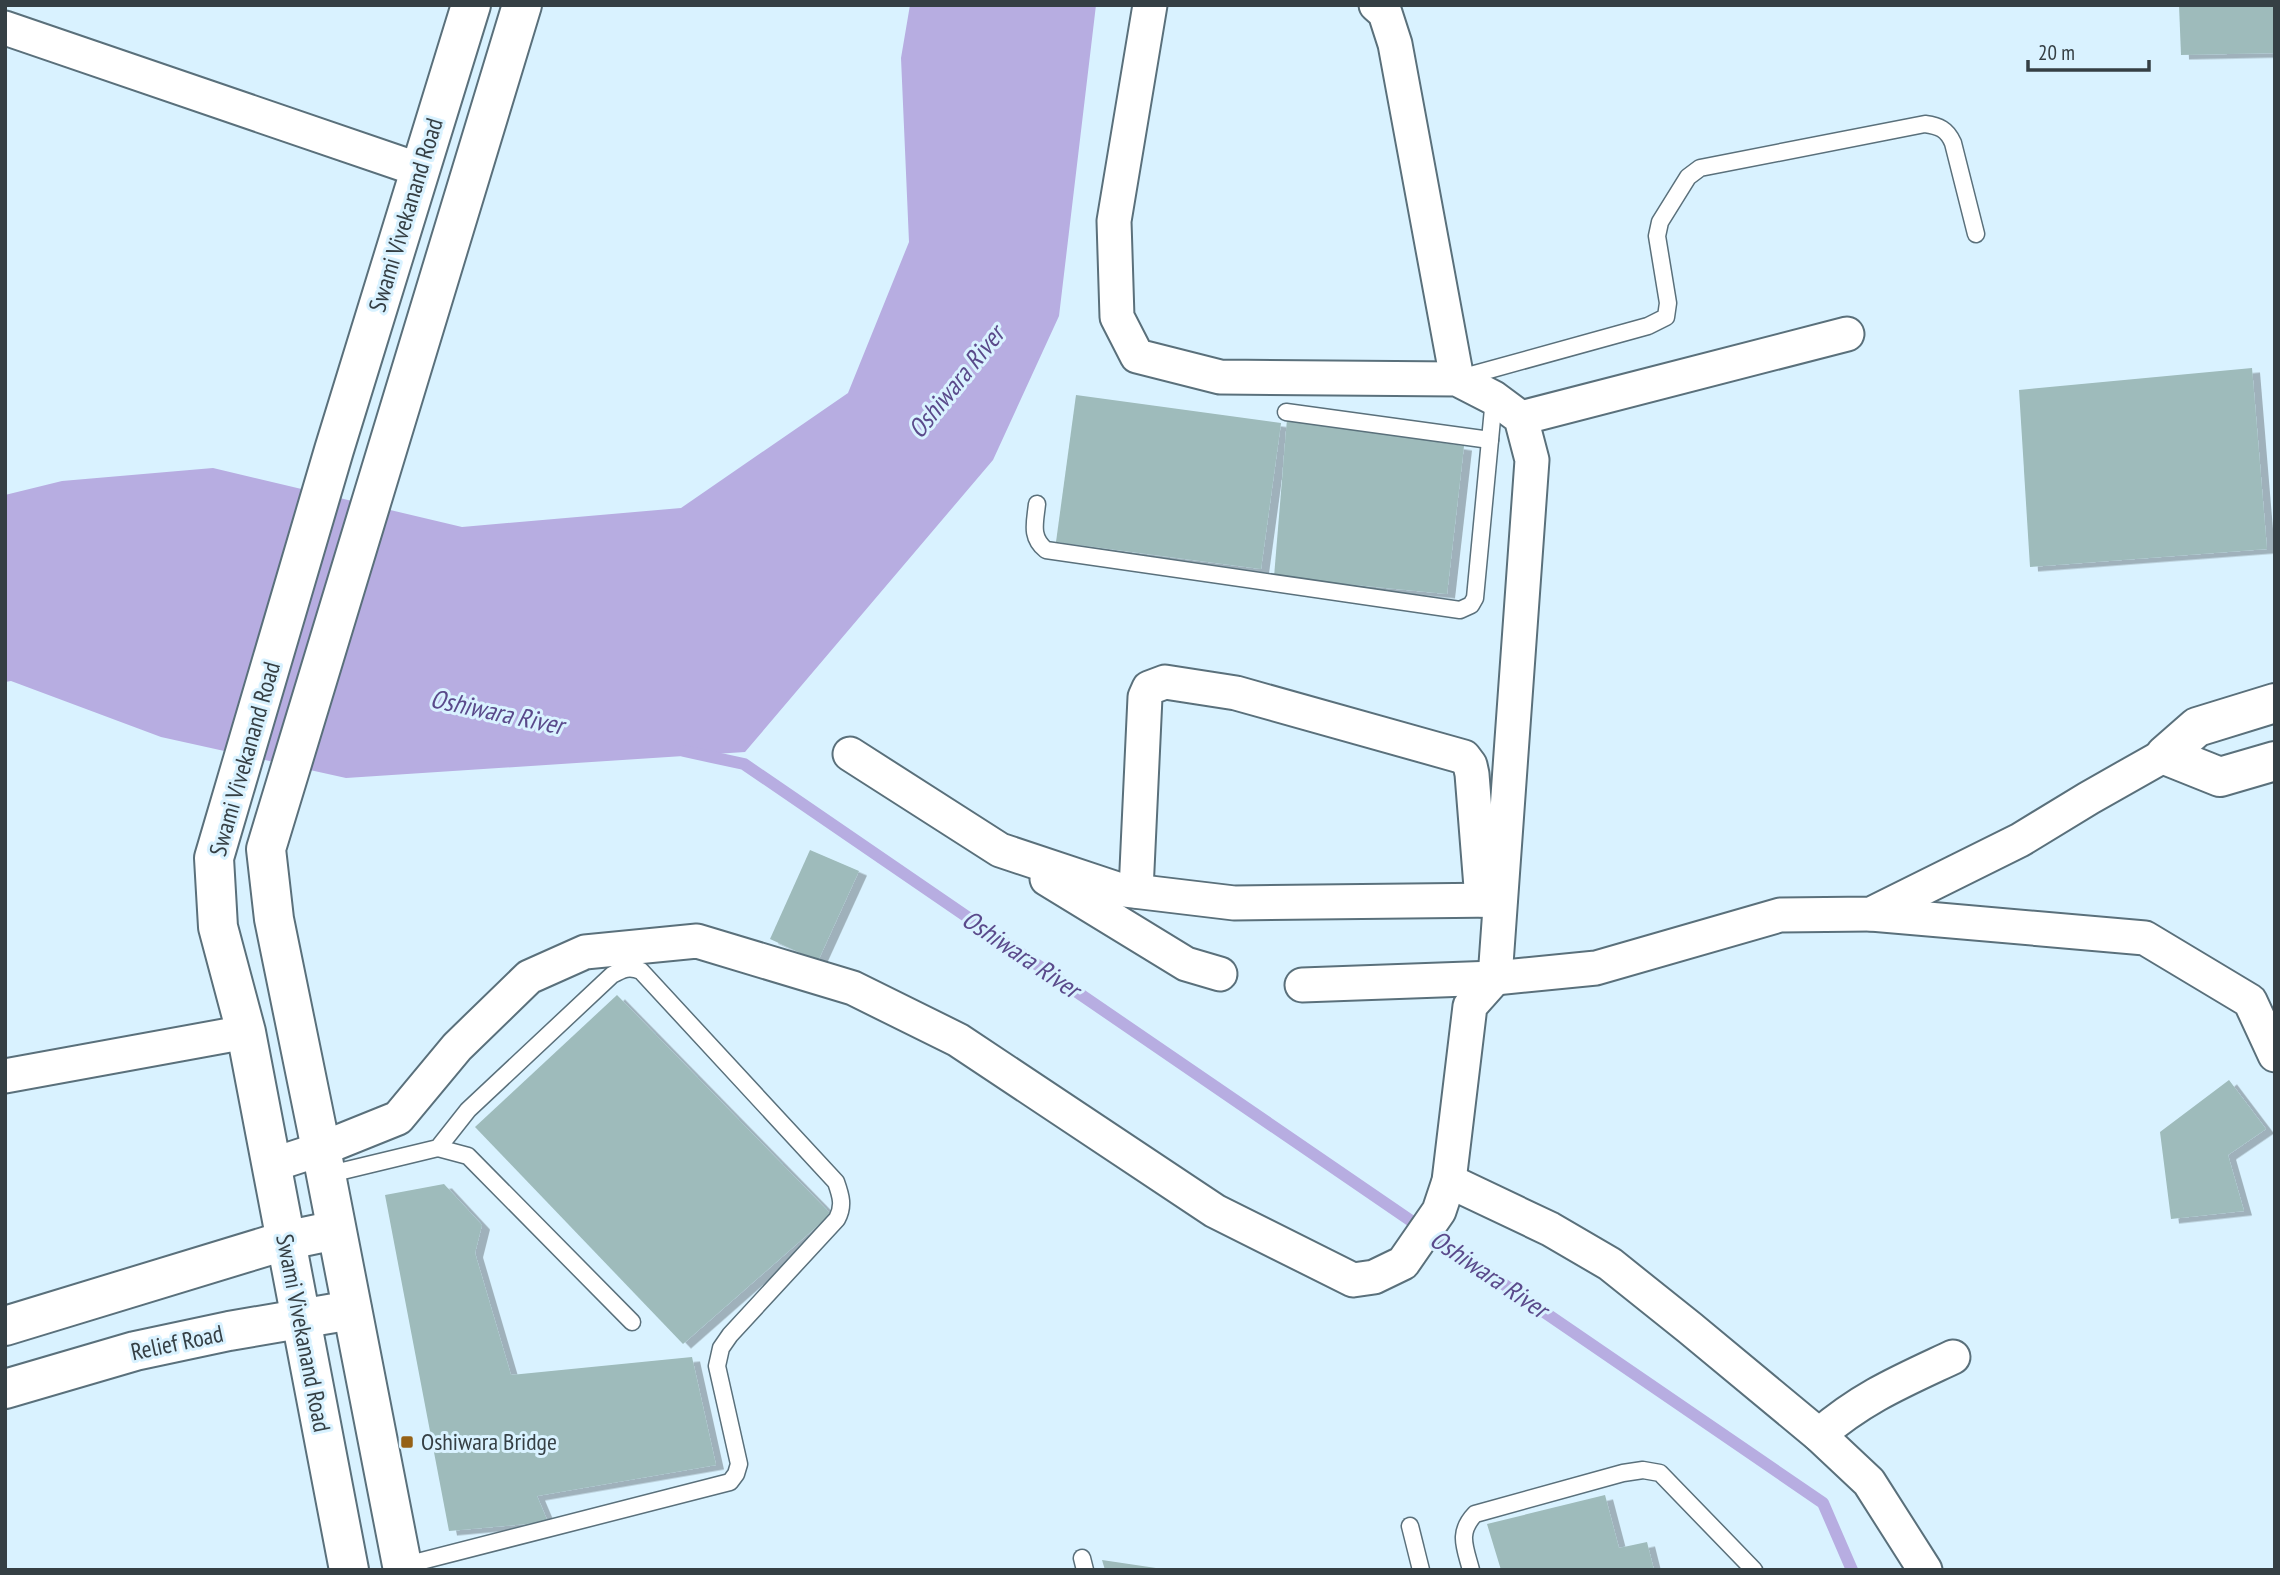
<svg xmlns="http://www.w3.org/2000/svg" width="2280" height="1575" font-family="'PT Sans Narrow',sans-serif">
<defs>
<filter id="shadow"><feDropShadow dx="8" dy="4.5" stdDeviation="0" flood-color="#0004"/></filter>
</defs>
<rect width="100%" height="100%" fill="#d9f2ff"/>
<!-- water -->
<path fill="#b7ade1" d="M910,5H1096L1059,316L993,460L745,752L346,778L161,737L11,681L5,682V495L62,481L213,468L462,527L681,508L848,393L909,242L901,58Z"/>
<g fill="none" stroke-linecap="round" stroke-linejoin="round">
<!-- stream -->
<path stroke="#b7ade1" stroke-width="12" d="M684,751L744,764L1823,1503L1852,1570"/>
</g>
<!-- building -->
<g fill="#9ebbbb" filter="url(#shadow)">
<path d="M2179,5H2275V53L2181,55Z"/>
<path d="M2252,368L2267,549L2030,567L2019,390Z"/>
<path d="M1076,395L1281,423L1261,569L1056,542Z"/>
<path d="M1287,419L1464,446L1447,594L1274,577Z"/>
<path d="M810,850L859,871L818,961L770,939Z"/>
<path d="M617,995L831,1214L683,1344L475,1127Z"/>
<path d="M2229,1080L2266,1129L2228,1155L2244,1211L2171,1219L2160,1132Z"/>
<path d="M444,1184L482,1225L475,1253L511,1375L692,1357L716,1465L537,1496L548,1522L449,1531L385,1195Z"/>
<path d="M1605,1495L1619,1548L1647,1542L1654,1570H1501L1487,1524Z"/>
<path d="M1102,1560L1156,1568V1570H1105Z"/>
</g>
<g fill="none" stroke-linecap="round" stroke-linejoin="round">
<!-- service casing -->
<g stroke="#5a707b" stroke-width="19">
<g id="service">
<path d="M1460,378L1648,326L1666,317L1668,303L1657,236L1660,222L1688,177L1700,168L1925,124C1939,126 1947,129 1953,143L1976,234"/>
<path d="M1286,412L1490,440"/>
<path d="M1037,504C1035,523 1030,537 1046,550L1460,610L1471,605L1475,598L1494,398"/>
<path d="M438,1148L468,1156L632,1322"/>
<path d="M326,1175L438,1148L468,1110L612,975C623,969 629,966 641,971L836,1182C841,1196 844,1206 837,1219L730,1335L721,1348L717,1366L739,1464L736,1474L730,1482L402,1566"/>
<path d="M1410,1526L1421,1570"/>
<path d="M1082,1558L1085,1570"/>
<path d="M1471,1570C1465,1547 1457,1533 1475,1514L1623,1473L1643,1470L1660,1473L1754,1570"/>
</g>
</g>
<!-- minor casing -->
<g stroke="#5a707b" stroke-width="37">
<g id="minor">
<path d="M1376,5L1385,13L1395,44L1457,379"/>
<path d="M5,28L420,170"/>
<path d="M1521,418L1847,334"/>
<path d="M850,754L1000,850L1117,889L1234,903L1500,900"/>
<path d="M1047,879L1186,964L1220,974"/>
<path d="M1136,891L1145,697L1149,688L1165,682L1236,693L1464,757L1470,765L1472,774L1482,900"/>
<path d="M1871,914L2145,938L2250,1001L2275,1055"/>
<path d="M1302,985L1495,978L1596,968L1780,915L1871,914L2020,840L2089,798L2165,755"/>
<path d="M5,1076L246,1032"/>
<path d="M272,1165L321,1149L398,1118L457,1047L529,977L585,952L697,941L853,988L958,1040L1215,1211L1353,1280L1374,1277L1403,1263L1439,1211L1449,1181L1470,1006L1495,978L1532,460L1521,418L1494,398L1457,379L1220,377L1137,356L1117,317L1114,221L1150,5"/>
<path d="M1449,1181L1550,1229L1610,1264L1690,1328L1819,1435L1869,1482L1925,1570"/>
<path d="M1819,1435C1863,1397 1902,1381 1953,1357"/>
</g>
</g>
<!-- tertiary casing -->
<g stroke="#5a707b" stroke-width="42">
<g id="tertiary">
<path d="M2275,703L2197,727L2165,755L2220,777L2275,761"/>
<path d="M5,1326L284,1241L336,1230"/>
<path d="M5,1389L135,1351L229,1331L352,1310"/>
</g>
</g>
<!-- primary casing -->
<g stroke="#5a707b" stroke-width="42">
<g id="primary">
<path d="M349,1570L246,1032L218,927L214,858L334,450L471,5"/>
<path d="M403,1570L321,1149L274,919L266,849L522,5"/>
</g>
</g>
<!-- service -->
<use href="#service" stroke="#fff" stroke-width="16"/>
<!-- minor -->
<use href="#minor" stroke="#fff" stroke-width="33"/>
<!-- tertiary -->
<use href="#tertiary" stroke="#fff" stroke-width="38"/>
<!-- primary -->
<use href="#primary" stroke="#fff" stroke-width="38"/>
</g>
<!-- markers -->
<rect fill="#956116" stroke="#d9f2ff" stroke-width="2.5" x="400" y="1435" width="14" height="14" rx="3.5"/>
<g text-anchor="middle" stroke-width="6" stroke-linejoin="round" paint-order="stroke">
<!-- street labels -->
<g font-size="24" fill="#353f44" stroke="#d9f2ff">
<text transform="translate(406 215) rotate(-73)" y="8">Swami Vivekanand Road</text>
<text transform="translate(245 759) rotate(-74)" y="8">Swami Vivekanand Road</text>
<text transform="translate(303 1333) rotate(79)" y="8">Swami Vivekanand Road</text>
<text transform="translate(177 1343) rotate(-12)" y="8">Relief Road</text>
</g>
<!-- poi labels -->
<g font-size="24" fill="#353f44" stroke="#d9f2ff" text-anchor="start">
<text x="421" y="1450">Oshiwara Bridge</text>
</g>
<!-- water labels -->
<g font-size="26" font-style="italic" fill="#5a4a8b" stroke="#d9f2ff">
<text transform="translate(956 382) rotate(-51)" y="9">Oshiwara River</text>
<text transform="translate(497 712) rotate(12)" y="9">Oshiwara River</text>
<text transform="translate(1021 954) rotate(34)" y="9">Oshiwara River</text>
<text transform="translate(1489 1274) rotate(34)" y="9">Oshiwara River</text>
</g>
</g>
<!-- border -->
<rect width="2280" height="1575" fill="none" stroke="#353f44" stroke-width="14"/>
<!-- scale -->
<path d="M2028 60v10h121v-10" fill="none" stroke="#353f44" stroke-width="3.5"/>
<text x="2038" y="60" font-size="21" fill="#353f44" stroke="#d9f2ff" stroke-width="5" paint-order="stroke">20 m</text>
</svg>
